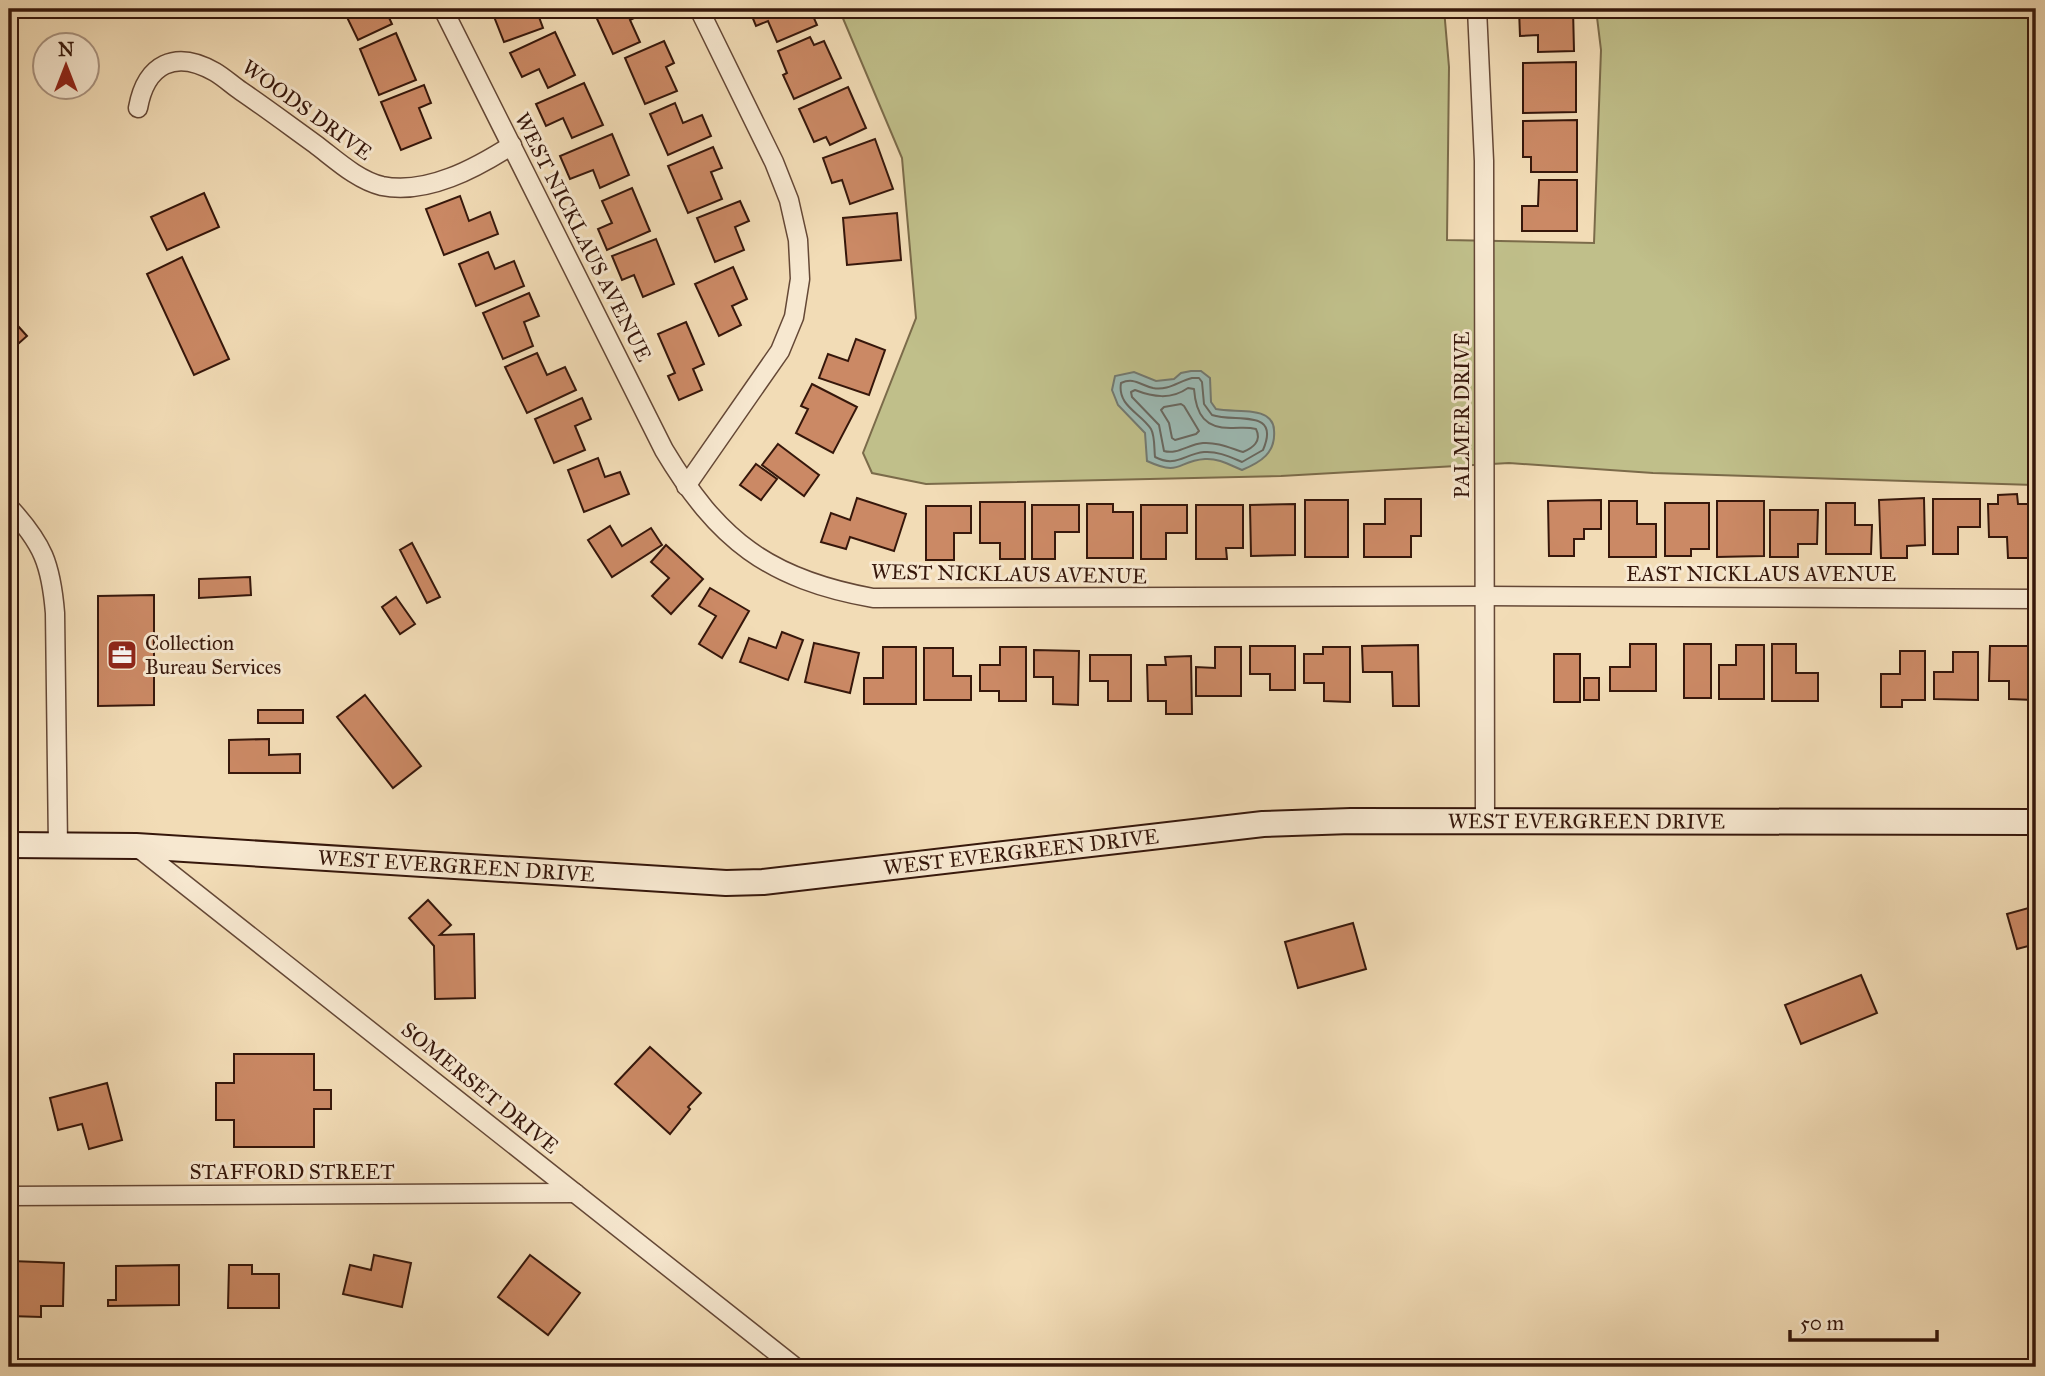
<svg xmlns="http://www.w3.org/2000/svg" width="2045" height="1376" font-family="'IM FELL Great Primer',serif">
<rect width="100%" height="100%" fill="#f2dcb6"/>
<filter id="stains"><feTurbulence type="fractalNoise" baseFrequency=".00286" numOctaves="4"/><feColorMatrix values="0 0 0 0 .2 0 0 0 0 .09 0 0 0 0 .02 0 0 0 .5 -.17"/></filter>
<radialGradient id="worn" r=".72"><stop offset=".6" stop-color="#630" stop-opacity="0"/><stop offset="1" stop-color="#630" stop-opacity=".3"/></radialGradient>
<!-- green -->
<path fill="#c0bf8a" stroke="#7b6b4a" stroke-width="2" d="M839,9H1444L1449,67L1447,240L1594,243L1601,50L1596,9H2036V485L1653,473L1509,463L1281,476L926,484L872,473L863,453L916,318L902,158Z"/>
<!-- water -->
<path fill="#9cbab4" stroke="#737970" stroke-width="2" d="M1191,371H1201L1210,378L1211,402L1216,409C1230,412 1256,409 1266,416C1272,420 1274,424 1274,430C1276,453 1261,462 1242,470C1230,465 1218,458 1205,459C1176,461 1182,477 1147,461L1145,433L1118,405L1112,390L1115,376L1134,372L1156,381L1174,379L1181,373Z"/>
<g fill="none" stroke-linecap="round" stroke-linejoin="round">
<!-- shore -->
<g stroke="#696860" stroke-width="2">
<path d="M1192,378H1199L1202,382L1204,404L1212,415C1236,423 1281,408 1263,450L1242,462C1230,457 1218,451 1204,452C1184,454 1176,468 1155,457C1154,448 1155,436 1151,429C1141,413 1117,406 1121,383C1134,377 1140,385 1153,388C1168,391 1179,381 1192,378Z"/>
<path d="M1188,388L1194,389C1196,415 1205,429 1233,428C1242,428 1248,427 1256,429C1262,441 1253,448 1243,452C1230,448 1217,442 1203,443C1189,444 1177,455 1164,451L1159,425L1132,397L1131,392L1135,390C1153,397 1171,400 1188,388Z"/>
<path d="M1181,404L1184,406L1199,431L1196,434L1175,440L1172,438L1169,423L1161,410L1164,407Z"/>
</g>
</g>
<!-- building -->
<g fill="#cb8965" stroke="#36170b" stroke-width="2">
<path d="M343,9H385L392,24L358,40Z"/>
<path d="M491,9H536L543,28L504,42Z"/>
<path d="M596,9H645L646,12L630,20L640,42L613,54L593,10Z"/>
<path d="M749,9H810L817,25L777,42L768,21L756,26Z"/>
<path d="M1519,9H1573L1574,51L1538,52V35L1520,36Z"/>
<path d="M555,32L575,75L548,88L539,69L522,77L510,53Z"/>
<path d="M396,33L416,80L379,95L360,49Z"/>
<path d="M810,37L814,45L824,41L841,78L794,99L783,75L787,73L778,51Z"/>
<path d="M664,41L674,63L666,67L677,91L645,104L625,58Z"/>
<path d="M1576,62V112L1523,113V63Z"/>
<path d="M584,83L603,125L572,138L563,118L546,126L536,104Z"/>
<path d="M424,85L431,103L419,108L431,138L401,150L381,102Z"/>
<path d="M848,87L866,128L830,145L826,137L814,142L799,109Z"/>
<path d="M675,103L683,123L702,115L711,136L668,155L650,114Z"/>
<path d="M1577,120V172H1531V157H1523V121Z"/>
<path d="M612,134L629,175L600,188L593,170L570,179L560,156Z"/>
<path d="M875,139L893,189L850,204L842,180L832,183L823,158Z"/>
<path d="M713,147L722,168L711,172L722,199L688,213L668,166Z"/>
<path d="M1539,180H1577V231H1522V206H1538Z"/>
<path d="M632,188L650,231L607,250L598,229L612,223L602,201Z"/>
<path d="M204,193L219,227L167,250L151,217Z"/>
<path d="M460,196L469,221L490,212L498,234L444,255L426,209Z"/>
<path d="M740,201L749,221L735,227L744,250L715,262L697,218Z"/>
<path d="M897,213L901,260L847,265L843,218Z"/>
<path d="M656,239L674,284L643,297L634,275L622,280L612,256Z"/>
<path d="M488,252L495,269L514,261L524,286L476,306L459,264Z"/>
<path d="M182,257L229,359L194,375L147,274Z"/>
<path d="M733,267L747,299L732,306L741,325L719,336L695,284Z"/>
<path d="M529,293L539,316L524,322L533,346L503,359L483,313Z"/>
<path d="M9,316L27,336L9,352Z"/>
<path d="M686,322L704,364L693,369L702,390L679,400L668,376L675,373L658,334Z"/>
<path d="M856,339L885,350L869,395L819,378L828,354L848,361Z"/>
<path d="M537,353L547,375L565,367L576,390L527,413L505,367Z"/>
<path d="M812,384L857,407L833,453L796,433L808,409L801,406Z"/>
<path d="M582,398L591,419L575,426L585,450L554,463L535,419Z"/>
<path d="M778,444L819,475L804,496L762,465Z"/>
<path d="M598,458L605,477L620,472L629,494L584,512L568,470Z"/>
<path d="M756,464L777,479L761,500L740,485Z"/>
<path d="M2017,494L2018,504H2033L2034,558H2008L2007,537H1989L1988,504H1998V495Z"/>
<path d="M857,498L906,514L894,551L850,537L846,549L821,542L831,513L850,520Z"/>
<path d="M1924,498L1925,545L1907,546V558H1881L1879,500Z"/>
<path d="M1385,499H1421V536H1411V557H1364V524H1385Z"/>
<path d="M1933,499H1980V527H1958V554H1933Z"/>
<rect x="1305" y="500" width="43" height="57"/>
<path d="M1601,500V529H1584V539H1574V556H1549L1548,501Z"/>
<path d="M1609,501H1637V524H1656V557H1609Z"/>
<path d="M1717,501H1764V556L1717,557Z"/>
<path d="M980,502H1025V559H1000V543H980Z"/>
<path d="M1665,503H1709V549H1691V556H1665Z"/>
<path d="M1826,503H1855V525H1872L1871,554H1826Z"/>
<path d="M1087,504H1113V512H1133V558H1087Z"/>
<path d="M1295,504V555L1251,556L1250,505Z"/>
<path d="M1032,505H1079V532H1055V559H1032Z"/>
<path d="M1141,505H1187V533H1166V559H1141Z"/>
<path d="M1196,505H1243V548H1226L1227,559H1196Z"/>
<path d="M926,506H971V533H954V560H926Z"/>
<path d="M1770,510H1818L1817,544H1798V557H1770Z"/>
<path d="M610,526L622,546L651,528L662,545L612,577L588,540Z"/>
<path d="M412,543L440,597L427,603L400,550Z"/>
<path d="M666,545L703,579L671,614L652,596L669,578L651,562Z"/>
<path d="M250,577L251,595L199,598V579Z"/>
<path d="M710,588L749,611L722,658L699,644L716,616L699,606Z"/>
<path d="M154,595V705L98,706V596Z"/>
<path d="M396,597L415,624L400,634L382,607Z"/>
<path d="M782,632L803,640L788,680L740,662L749,638L776,648Z"/>
<path d="M814,643L859,653L850,693L805,682Z"/>
<path d="M1630,644H1656V691H1610V667H1630Z"/>
<rect x="1684" y="644" width="27" height="54"/>
<path d="M1772,644H1796V673H1818V701H1772Z"/>
<path d="M1418,645L1419,706H1393L1392,672H1363L1362,646Z"/>
<path d="M1736,645H1764V699H1719V665H1736Z"/>
<path d="M1250,646H1295V690H1270V674H1250Z"/>
<path d="M1990,646H2035L2034,700L2009,699V681H1989Z"/>
<path d="M883,647H916V704H864V678H883Z"/>
<path d="M1000,647H1026V701H999V691H980V665H1000Z"/>
<path d="M1215,647H1241V696H1196V667L1215,668Z"/>
<path d="M1323,647H1350V702L1324,701V683H1304V654H1323Z"/>
<path d="M924,648H953V676H971V700H924Z"/>
<path d="M1034,650L1079,651L1078,705L1053,704V677H1034Z"/>
<path d="M1900,651H1925V700H1902V707H1881V674H1900Z"/>
<path d="M1953,652H1978V700L1934,699V672H1953Z"/>
<rect x="1554" y="654" width="26" height="48"/>
<path d="M1090,655H1131V701H1108V681H1090Z"/>
<path d="M1191,656L1192,714H1166V701H1148L1147,665H1166L1165,657Z"/>
<rect x="1584" y="678" width="15" height="22"/>
<path d="M365,695L421,766L393,788L337,717Z"/>
<rect x="258" y="710" width="45" height="13"/>
<rect x="9" y="736" width="4" height="49"/>
<path d="M269,739V755L300,754V773H229V740Z"/>
<path d="M428,900L451,925L440,935L474,934L475,998L435,999L434,946L409,918Z"/>
<path d="M2036,906V944L2017,949L2007,914Z"/>
<path d="M1353,923L1366,969L1298,988L1285,942Z"/>
<path d="M1861,975L1877,1013L1801,1044L1785,1005Z"/>
<path d="M650,1047L701,1093L688,1107L690,1109L670,1134L615,1084Z"/>
<path d="M234,1054H314V1090H331V1109H314V1147H234V1120H216V1083H234Z"/>
<path d="M107,1083L122,1140L89,1149L82,1124L58,1130L50,1098Z"/>
<path d="M374,1255L411,1263L402,1307L343,1294L350,1265L371,1270Z"/>
<path d="M530,1255L580,1293L548,1335L498,1297Z"/>
<path d="M11,1261L64,1263L63,1306H41V1317L9,1316Z"/>
<path d="M179,1265V1305L108,1306V1300H116V1266Z"/>
<path d="M229,1265H252V1274H279V1308H228Z"/>
</g>
<g fill="none" stroke-linecap="round" stroke-linejoin="round">
<!-- street casing -->
<g stroke="#654836" stroke-width="21">
<g id="street">
<path d="M443,9L664,450C718,540 768,579 873,598L1486,596L2036,599"/>
<path d="M1477,9L1484,161L1485,821"/>
<path d="M138,108C146,64 175,49 215,72C225,78 232,85 241,91C266,108 290,126 315,144C335,159 357,180 382,186C427,195 476,168 512,145"/>
<path d="M686,486L780,351L794,317L800,279L798,240L789,200L774,162L699,9"/>
<path d="M9,507C43,544 51,564 55,613L58,846"/>
<path d="M136,846L795,1367"/>
<path d="M9,1196L575,1193"/>
</g>
</g>
<!-- secondary casing -->
<g stroke="#36170b" stroke-width="28">
<g id="secondary">
<path id="s1" d="M9,845L136,846L726,883L763,882L1263,824L1351,821L2036,822"/>
</g>
</g>
<!-- street -->
<use href="#street" stroke="#f7e8d0" stroke-width="18"/>
<!-- secondary -->
<use href="#secondary" stroke="#f7e8d0" stroke-width="24"/>
</g>
<!-- icons -->
<defs>
<g id="office-square" transform="scale(1.575)"><rect x="-9" y="-9" width="18" height="18" rx="4" fill="#8f2418" stroke="#f7e8d0"/><path d="M-6-3h4V-5.5h4V-3h4V5H-6ZM-1-4.5V-3h2v-1.5ZM-6 0V1H6V0Z" fill="#fff"/></g>
</defs>
<g fill-rule="evenodd">
<use href="#office-square" x="122" y="655"/>
</g>
<g text-anchor="middle" stroke-width="6" stroke-linejoin="round" paint-order="stroke">
<!-- street labels -->
<g font-size="21" fill="#36170b" stroke="#f7e8d0">
<text transform="translate(307 110) rotate(36)" y="7">WOODS DRIVE</text>
<text transform="translate(583 237) rotate(63)" y="7">WEST NICKLAUS AVENUE</text>
<text transform="translate(1462 415) rotate(-90)" y="7">PALMER DRIVE</text>
<text transform="translate(1009 574) rotate(1)" y="7">WEST NICKLAUS AVENUE</text>
<text x="1761" y="581">EAST NICKLAUS AVENUE</text>
<text dy="7" stroke="none"><textPath href="#s1" startOffset="1582">WEST EVERGREEN DRIVE</textPath></text>
<text dy="7" stroke="none"><textPath href="#s1" startOffset="1015">WEST EVERGREEN DRIVE</textPath></text>
<text dy="7" stroke="none"><textPath href="#s1" startOffset="448">WEST EVERGREEN DRIVE</textPath></text>
<text transform="translate(480 1088) rotate(39)" y="7">SOMERSET DRIVE</text>
<text x="292" y="1179">STAFFORD STREET</text>
</g>
<!-- poi labels -->
<g font-size="21" fill="#36170b" stroke="#f7e8d0" text-anchor="start">
<text x="145" y="650">Collection<tspan x="145" dy="24">Bureau Services</tspan></text>
</g>
</g>
<!-- margin -->
<rect width="2045" height="1376" fill="none" stroke="#f2dcb6" stroke-width="35"/>
<rect x="10" y="10" width="2024" height="1355" fill="none" stroke="#36170b" stroke-width="3.5"/>
<rect x="18" y="18" width="2010" height="1341" fill="none" stroke="#36170b" stroke-width="2"/>
<!-- north arrow -->
<g transform="translate(66 66)"><circle r="33" fill="#f7e8d0" stroke="#aa9481" stroke-width="2"/>
<path d="M0-5L12 26L0 18L-12 26Z" fill="#8f2418"/>
<text y="-10" font-size="19" font-weight="bold" text-anchor="middle" fill="#36170b">N</text>
</g>
<!-- scale -->
<path d="M1790 1330v10h147v-10" fill="none" stroke="#36170b" stroke-width="3.5"/>
<text x="1800" y="1330" font-size="21" fill="#36170b" stroke="#f7e8d0" stroke-width="5" paint-order="stroke">50 m</text>
<rect width="100%" height="100%" filter="url(#stains)"/>
<rect width="100%" height="100%" fill="url(#worn)"/>
</svg>
